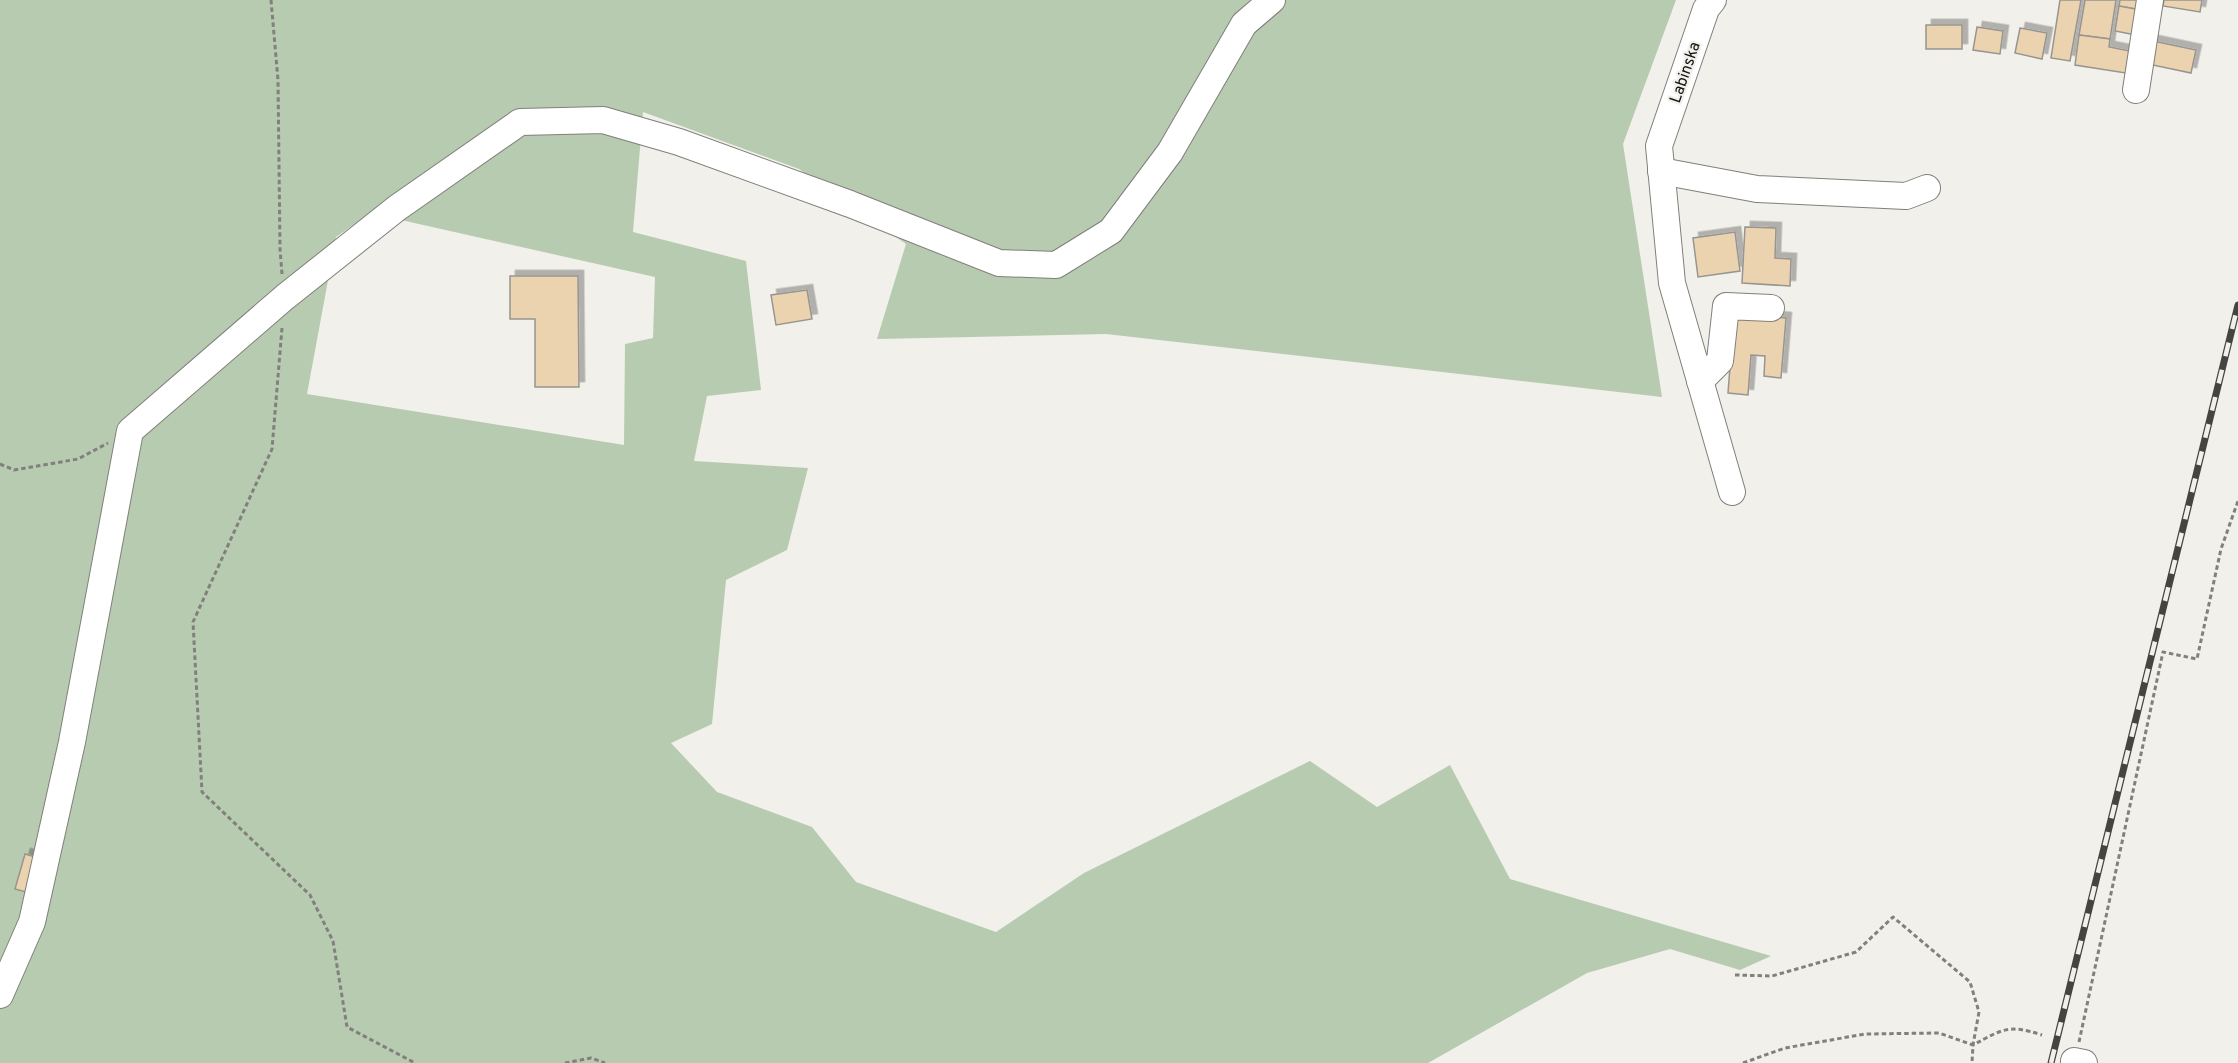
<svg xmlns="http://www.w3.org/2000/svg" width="2238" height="1063" font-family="Overpass,sans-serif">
<defs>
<filter id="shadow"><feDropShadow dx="5.5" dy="-5.5" stdDeviation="0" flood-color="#0004"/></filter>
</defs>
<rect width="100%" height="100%" fill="#f1f0ea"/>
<!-- green -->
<path fill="#b7cbb0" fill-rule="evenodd" d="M0,0H1676L1623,144L1662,397L1106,334L877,339L906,244L799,169L643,112L633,232L746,261L761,390L707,396L694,461L808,468L787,550L726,580L712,724L671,743L717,792L812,827L856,882L996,932L1084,873L1310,761L1377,807L1450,765L1510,879L1771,956L1740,970L1670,949L1587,973L1428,1063H0ZM370,213L655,277L653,338L625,344L624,445L307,394L336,237Z"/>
<!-- building -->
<g fill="#ecd3af" stroke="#989591" stroke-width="1.5" filter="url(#shadow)">
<path d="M2060,0H2081L2070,61L2051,58Z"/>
<path d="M2085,0H2116L2110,39L2079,35Z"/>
<path d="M2120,0H2142L2141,10L2119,6Z"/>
<path d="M2164,0H2202L2200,12L2163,6Z"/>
<path d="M2119,6L2141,10L2136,35L2115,31Z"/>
<rect x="1926" y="25" width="36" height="24"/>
<path d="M1977,27L2003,31L2000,54L1973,50Z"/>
<path d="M2020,28L2047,33L2042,59L2015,53Z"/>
<path d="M2079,35L2110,39L2109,47L2135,52L2132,74L2075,65Z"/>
<path d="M2153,41L2196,50L2191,73L2148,64Z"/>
<path d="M1745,227L1776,228L1775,258L1791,259L1790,286L1742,283Z"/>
<path d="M1735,232L1740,271L1698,277L1693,238Z"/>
<path d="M510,276H578L579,387H535V319H510Z"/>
<path d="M807,290L812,319L776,325L771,295Z"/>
<path d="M1734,314L1786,318L1781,378L1764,376L1765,356L1751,355L1748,395L1728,393Z"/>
<path d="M25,854L39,858L30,893L15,889Z"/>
</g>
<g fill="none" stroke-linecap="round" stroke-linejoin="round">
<!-- minor casing -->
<g stroke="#807f7a" stroke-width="28">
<g id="minor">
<path d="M1713,0L1706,9L1659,146L1672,283L1732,492"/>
<path d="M2136,90L2150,0"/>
<path d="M1661,171L1757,189L1906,196L1927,188"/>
<path d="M1700,381L1720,361L1726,306L1771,308"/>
<path d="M0,995L32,922L72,742L130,431L285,297L397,208L520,122L603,120L679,142L850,204L999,263L1056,265L1111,231L1170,152L1244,24L1272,0"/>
<path d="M2074,1061L2084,1063"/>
</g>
</g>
<!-- path -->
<g stroke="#81807c" stroke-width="3" stroke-dasharray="4.5 3" stroke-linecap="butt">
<path d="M271,0L278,80L280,249L282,274"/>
<path d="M282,328L272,449L193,622L202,792L310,895L333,941L347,1027L415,1063"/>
<path d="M0,464L14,470L78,459L108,443"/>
<path d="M1735,975L1772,976L1856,952L1893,917L1970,982L1979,1012L1973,1045L1972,1063"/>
<path d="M2079,1042L2163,652L2197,659L2221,549L2238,501"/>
<path d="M565,1063L591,1058L605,1063"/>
<path d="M1743,1063L1785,1048L1865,1034L1939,1033L1973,1045C2003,1029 2008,1024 2042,1035"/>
</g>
<!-- minor -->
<use href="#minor" stroke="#fff" stroke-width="26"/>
<!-- rail casing -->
<g stroke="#444441" stroke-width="7">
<path id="rail" d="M2051,1063L2238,305"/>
</g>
<!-- rail -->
<use href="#rail" stroke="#f1f0ea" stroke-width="4.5" stroke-dasharray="14" stroke-linecap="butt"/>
</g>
<g text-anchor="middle" stroke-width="4.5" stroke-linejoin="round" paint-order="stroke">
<!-- street labels -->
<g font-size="16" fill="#121210" stroke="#f1f0ea">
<text transform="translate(1684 72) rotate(-71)" y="6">Labinska</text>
</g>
</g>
</svg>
